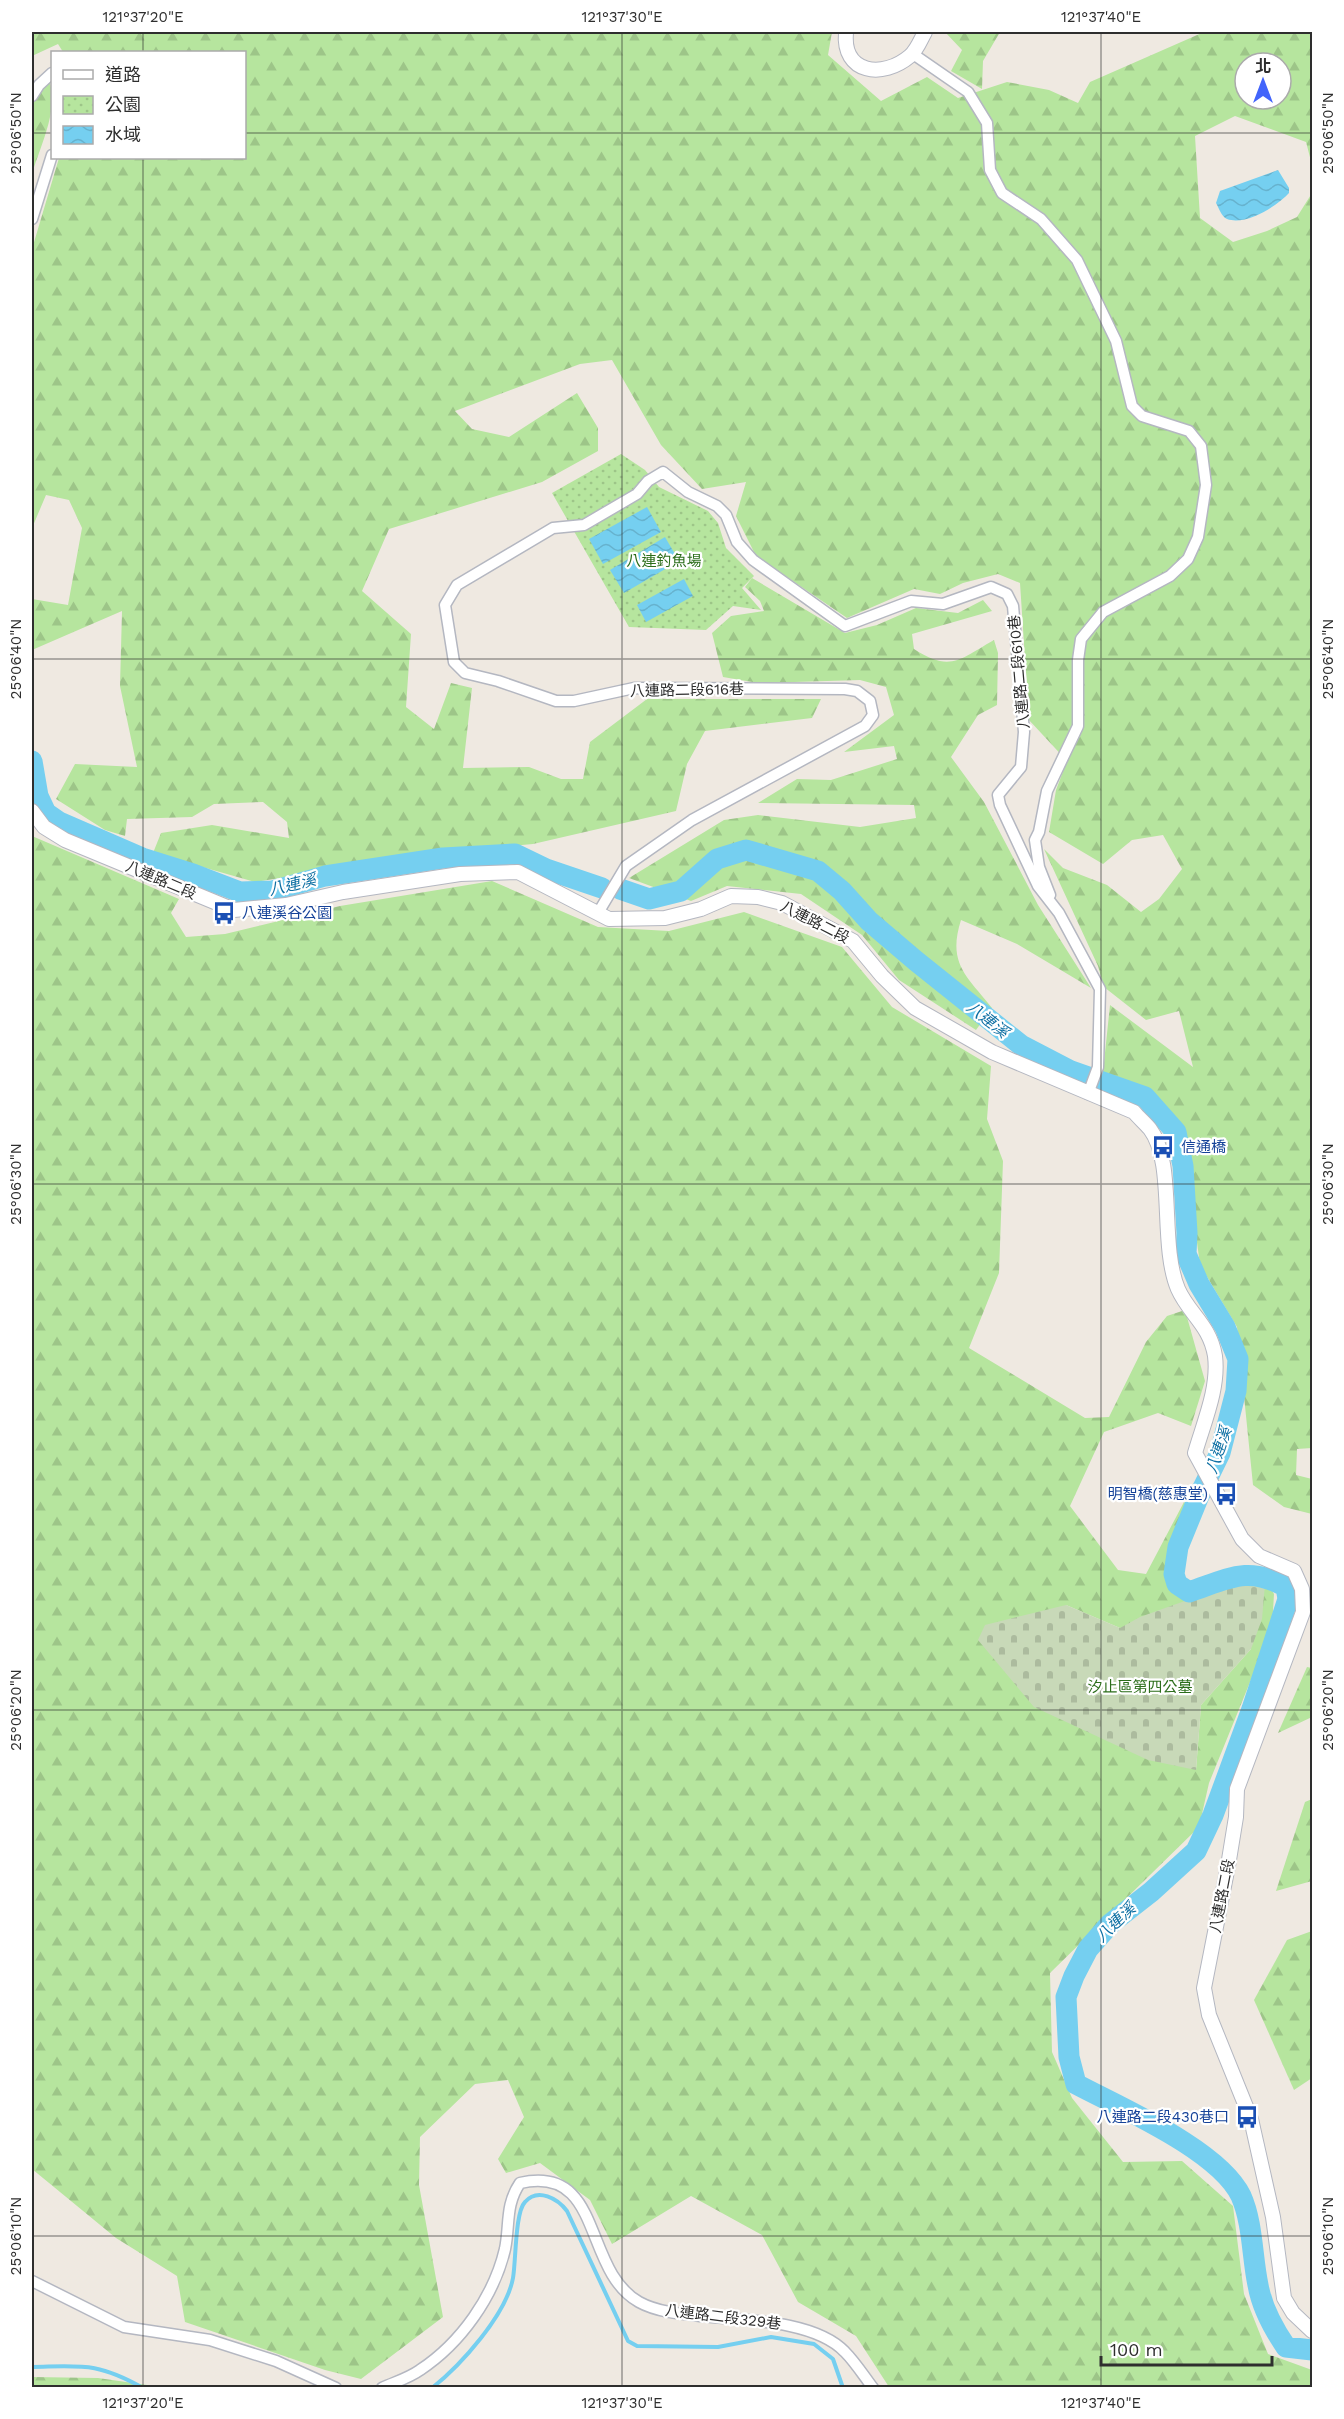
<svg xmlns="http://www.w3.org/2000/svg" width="1344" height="2419" font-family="'Work Sans','Noto Sans TC',sans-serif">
<defs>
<pattern id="forest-firs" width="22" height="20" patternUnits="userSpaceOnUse" patternTransform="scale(1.5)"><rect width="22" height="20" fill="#b6e59e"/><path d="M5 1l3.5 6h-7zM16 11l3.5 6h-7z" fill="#9dc588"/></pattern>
<pattern id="cemetery-stones" width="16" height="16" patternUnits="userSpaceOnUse" patternTransform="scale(1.5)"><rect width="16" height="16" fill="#c8d9b8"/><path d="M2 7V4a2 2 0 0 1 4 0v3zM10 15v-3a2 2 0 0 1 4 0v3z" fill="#acbb9e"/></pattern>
<pattern id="park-dots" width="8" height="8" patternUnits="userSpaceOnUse" patternTransform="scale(1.5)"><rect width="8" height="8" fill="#b6e59e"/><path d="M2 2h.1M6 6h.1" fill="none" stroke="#9dc588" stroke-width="1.8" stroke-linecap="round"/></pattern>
<pattern id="water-waves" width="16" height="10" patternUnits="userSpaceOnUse" patternTransform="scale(1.5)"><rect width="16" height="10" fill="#75cff0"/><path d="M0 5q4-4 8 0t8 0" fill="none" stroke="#66b2ce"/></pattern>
</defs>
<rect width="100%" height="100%" fill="#efe9e1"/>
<!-- forest -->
<g fill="url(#forest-firs)" fill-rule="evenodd">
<path d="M32,32H832L828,55L881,101L927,77L958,98L1007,82L1049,90L1078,103L1090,82L1204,32H1312V165L1306,142L1235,116L1195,136L1200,218L1233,242L1267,231L1297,217L1312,193V1448L1297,1449L1296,1475L1312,1479V1514L1284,1507L1253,1485L1237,1327L1200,1265L1185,1152L1153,1091L1103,1072L1110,1005L1193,1067L1179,1011L1146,1020L1104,987L1098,966L1044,849L1063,868L1107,885L1141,912L1159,899L1182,869L1163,835L1132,840L1103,864L1049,832L1056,790L1067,761L1029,720L1020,583L998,574L963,583L940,594L914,589L847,618L756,556L736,516L746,482L702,489L661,445L612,360L580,364L455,411L472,429L509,437L577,393L598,428V451L542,482L389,529L362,591L411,634L406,707L434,729L451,683L472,688L463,768L529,767L561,779H583L590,742L647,699H821L812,718L705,731L687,764L676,811L533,844L444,852L255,882L153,853L161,833L212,825L289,838L287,822L263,802L214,804L192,817L127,819L125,836L105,830L56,799L75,764L137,767L120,686L122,611L32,650V599L68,605L82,528L69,500L46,495L32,528V249L59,158H244V52H63L58,44L32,56ZM1245,63H1281V99H1245Z"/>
<path d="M1000,32L983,61L982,89L951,71L962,50L945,32Z"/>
<path d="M46,75C63,102 40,146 32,174V107Z"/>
<path d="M752,578L845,633L877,625L916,608L958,613L983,600L992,611L912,634L914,649C951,673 960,659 994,640L998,653L997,705L978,715L951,757L984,802L1038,905L1091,988L1017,944L961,920C947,964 967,976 992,1008L976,1030L899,980L862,935L801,894L727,886L691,901L629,878L724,820L758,815L860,827L916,818L914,805L758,803L797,779L831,780L897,759L894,746L844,752L894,715L886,687L860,680L758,683L723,677L712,633L731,616L764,611L760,601L745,587Z"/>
<path d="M32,836L179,899L171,913L186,937L225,934L340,906L492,881L598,927L669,931L744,912L842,947L892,1007L991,1066L987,1119L1003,1161L999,1273L969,1348L1085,1418L1109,1417L1146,1342L1167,1316L1185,1310L1205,1381L1191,1426L1158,1413L1104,1432L1070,1506L1118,1570L1146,1574L1184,1502L1188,1506L1165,1573L1171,1590H1195L1246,1572L1264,1577L1274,1594L1272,1628L1209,1783L1199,1827L1050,1973L1052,2052L1072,2098L1123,2162L1182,2161L1233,2206L1244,2294L1268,2354L1312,2370V2387H889L856,2336L798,2302L762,2235L691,2196L612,2244L590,2200L540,2163L506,2173L498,2159L524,2117L508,2080L475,2084L420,2137L419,2185L443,2317L361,2379L325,2370L185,2322L177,2276L116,2238L32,2169ZM1066,1605L1120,1628L1251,1649L1201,1705L1196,1770Z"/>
<path d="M1307,1667L1312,1668V1717L1278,1733Z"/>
<path d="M1312,1799V1881L1276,1891L1305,1802Z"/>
<path d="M1312,1931V2078L1294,2090L1254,2000L1287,1940Z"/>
<path d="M32,2377L98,2378L161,2387H32Z"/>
</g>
<!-- cemetery -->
<path fill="url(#cemetery-stones)" d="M1252,1577L1265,1584L1262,1619L1251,1649L1201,1705L1196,1770L1148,1760L1034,1707L978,1640L985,1625L1066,1605L1120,1628L1140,1617Z"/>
<!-- park -->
<path fill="url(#park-dots)" d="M621,454L645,470L659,487L708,511L718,523L726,548L754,576L742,588L761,610L733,606L706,630L629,627L552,493Z"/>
<!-- water -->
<g fill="url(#water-waves)">
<path d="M1278,170L1289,188V193C1277,206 1246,226 1227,219C1221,216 1219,208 1216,203L1220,191Z"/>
<path d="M647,507L661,532L603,564L589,539Z"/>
<path d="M665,537L679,561L624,593L610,570Z"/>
<path d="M684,579L693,596L646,622L637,605Z"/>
</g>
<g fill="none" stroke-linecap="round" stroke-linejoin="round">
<!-- stream -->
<g stroke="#75cff0" stroke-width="4">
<path d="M32,2367C82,2366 97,2362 143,2388"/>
<path d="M432,2388C461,2365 506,2315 513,2278C516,2261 515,2212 525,2202C538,2187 558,2199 567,2211L628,2341L637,2346L718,2347L771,2337L814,2344L833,2359L843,2388"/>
</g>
<!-- river -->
<g stroke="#75cff0" stroke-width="21">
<path d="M32,761L38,796L46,813L59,822L142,858L193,874L240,892L272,891L325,876L443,858L515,854L546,869L602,888"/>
<path d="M620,889L649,899L681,891L717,859L746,850L818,871L842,891L869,921L916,961L1021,1045L1071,1071L1145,1097L1176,1132L1183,1166L1187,1233L1186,1254L1199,1284L1225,1327L1238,1359L1236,1391L1220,1453L1198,1498L1178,1547L1174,1574L1177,1584L1189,1592C1228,1579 1248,1565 1286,1587L1288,1599L1252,1709L1213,1815L1196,1851L1151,1892L1110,1924L1088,1949L1074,1976L1066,1997L1069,2057L1076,2084C1121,2108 1219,2150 1241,2196C1253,2223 1252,2257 1258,2285C1262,2308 1273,2328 1286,2347L1312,2350"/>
</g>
<!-- minor casing -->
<g stroke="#b4b7c1" stroke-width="13">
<g id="minor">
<path d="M913,54L968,92L987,123L990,170L1002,193L1041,219L1077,260L1116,341L1132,406L1142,416L1189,431L1201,446L1206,485L1198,537L1188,559L1170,576L1103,612L1081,639L1078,660V726L1047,791L1039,832L1035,840L1039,867L1050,895"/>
<path d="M32,96L39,85L52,73"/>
<path d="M32,219L52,155"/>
<path d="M598,913L626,866L692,820L865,726L873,715L870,701L857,691L845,689L634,688L574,701H556L498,681L465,673L454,662L445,605L457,585L553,528L584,525L637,494L648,481L663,472L688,492L717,506L726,515L737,542L753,560L845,626L911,601L943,604L991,587L1007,594L1013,606L1024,732L1021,767L998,795L1000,805L1038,886L1059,913L1100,989L1098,1067L1088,1094"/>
<path d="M32,2281L124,2327L210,2340L276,2361L336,2388"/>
<path d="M382,2388C395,2382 409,2378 420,2370C461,2343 494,2296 505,2249C510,2225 505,2205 520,2183C604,2164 582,2270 639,2302C657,2312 681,2314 701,2316C742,2320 815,2320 845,2352C855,2362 864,2376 873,2388"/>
</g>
</g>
<!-- tertiary casing -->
<g stroke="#b4b7c1" stroke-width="16">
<g id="tertiary">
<path d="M846,32C842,74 883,79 910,56C917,50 921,39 925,32"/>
<path d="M32,811L44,827L65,840L234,910L286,905L343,892L460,874L518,872L609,919L665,918L701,909L731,896L758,897L782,903L853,941L882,976L915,1008L992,1052L1134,1112C1139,1118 1145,1123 1150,1129C1176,1163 1159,1244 1178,1289C1189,1314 1210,1325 1215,1356C1219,1388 1204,1422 1195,1453L1242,1539L1259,1556L1294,1571L1302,1589L1303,1612L1237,1789L1236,1817L1228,1866L1204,1988L1209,2015L1251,2119L1273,2217L1284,2298L1293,2313L1312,2331"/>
</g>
</g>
<!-- minor -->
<use href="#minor" stroke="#fff" stroke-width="10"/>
<!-- tertiary -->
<use href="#tertiary" stroke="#fff" stroke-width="14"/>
</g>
<!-- ticks -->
<path fill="none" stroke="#2e2e2e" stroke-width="1.5" stroke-opacity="0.45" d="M143,32V52M622,32V2388M1101,32V2388M32,133H52M244,133H1312M143,158V2388M32,659H1312M32,1184H1312M32,1710H1312M32,2236H1312"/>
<!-- icons -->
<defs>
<g id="bus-bare" transform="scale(1.8)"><path d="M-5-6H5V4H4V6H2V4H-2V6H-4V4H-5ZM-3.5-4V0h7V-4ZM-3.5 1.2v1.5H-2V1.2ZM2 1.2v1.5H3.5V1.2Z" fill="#1a4fb4" stroke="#fff" stroke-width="2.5" paint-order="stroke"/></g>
</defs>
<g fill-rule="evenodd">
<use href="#bus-bare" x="224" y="913"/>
<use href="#bus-bare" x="1163" y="1147"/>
<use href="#bus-bare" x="1226" y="1494"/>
<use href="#bus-bare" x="1247" y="2117"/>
</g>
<g text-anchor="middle" stroke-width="4.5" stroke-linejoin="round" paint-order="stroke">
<!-- park labels -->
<g font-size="15" fill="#2c6e1b" stroke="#fff">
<text x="664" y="566">八連釣魚場</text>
<text x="1140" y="1692">汐止區第四公墓</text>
</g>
<!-- street labels -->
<g font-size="15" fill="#2e2e2e" stroke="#fff">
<text transform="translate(1019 672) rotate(-95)" y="5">八連路二段610巷</text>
<text transform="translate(687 690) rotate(-1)" y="5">八連路二段616巷</text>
<text transform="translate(161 880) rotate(23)" y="5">八連路二段</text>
<text transform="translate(815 922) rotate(27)" y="5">八連路二段</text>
<text transform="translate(1222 1896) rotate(-79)" y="5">八連路二段</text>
<text transform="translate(723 2317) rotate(7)" y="5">八連路二段329巷</text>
</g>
<!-- transit labels -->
<g font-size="15" fill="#164399" stroke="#fff" text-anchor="start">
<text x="242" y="918">八連溪谷公園</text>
<text x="1181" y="1152">信通橋</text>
<text x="1208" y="1499" text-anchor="end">明智橋(慈惠堂)</text>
<text x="1229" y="2122" text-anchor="end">八連路二段430巷口</text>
</g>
<!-- water labels -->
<g font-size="16" font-style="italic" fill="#0d6fa3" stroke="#fff">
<text transform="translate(292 884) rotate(-13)" y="6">八連溪</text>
<text transform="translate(988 1019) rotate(38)" y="6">八連溪</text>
<text transform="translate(1218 1450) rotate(-71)" y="6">八連溪</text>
<text transform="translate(1115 1922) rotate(-44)" y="6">八連溪</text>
</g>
</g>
<!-- border -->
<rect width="1344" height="2419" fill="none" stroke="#ffffff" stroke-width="66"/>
<!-- legend -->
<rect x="51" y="51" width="195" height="108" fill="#ffffff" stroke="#ababab" stroke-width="1.5"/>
<rect x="63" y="70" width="30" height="9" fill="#ffffff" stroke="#ababab" stroke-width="1.5"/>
<text x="105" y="81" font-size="18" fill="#2e2e2e">道路</text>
<rect x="63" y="96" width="30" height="18" fill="url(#park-dots)" stroke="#ababab" stroke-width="1.5"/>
<text x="105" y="111" font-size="18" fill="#2e2e2e">公園</text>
<rect x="63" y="126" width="30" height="18" fill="url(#water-waves)" stroke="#ababab" stroke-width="1.5"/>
<text x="105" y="141" font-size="18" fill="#2e2e2e">水域</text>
<!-- north arrow -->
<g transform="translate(1263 81)"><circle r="28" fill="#ffffff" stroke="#ababab" stroke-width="1.5"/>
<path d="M0-4.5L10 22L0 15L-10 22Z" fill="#4264fb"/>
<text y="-9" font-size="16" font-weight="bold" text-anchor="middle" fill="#2e2e2e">北</text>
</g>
<!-- scale -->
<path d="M1101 2356v9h171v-9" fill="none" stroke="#2e2e2e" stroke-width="3"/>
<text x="1110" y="2356" font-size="18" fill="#2e2e2e" stroke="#ffffff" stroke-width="4.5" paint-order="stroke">100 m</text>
<rect x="33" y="33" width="1278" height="2353" fill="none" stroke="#2e2e2e" stroke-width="2"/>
<g font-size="15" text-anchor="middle" fill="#2e2e2e">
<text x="143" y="22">121°37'20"E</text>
<text x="622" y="22">121°37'30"E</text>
<text x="1101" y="22">121°37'40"E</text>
<text transform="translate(16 133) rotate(-90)" y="5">25°06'50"N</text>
<text transform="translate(1328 133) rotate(-90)" y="5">25°06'50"N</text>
<text transform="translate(16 659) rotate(-90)" y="5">25°06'40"N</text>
<text transform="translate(1328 659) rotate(-90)" y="5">25°06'40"N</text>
<text transform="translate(16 1184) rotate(-90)" y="5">25°06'30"N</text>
<text transform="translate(1328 1184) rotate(-90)" y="5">25°06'30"N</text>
<text transform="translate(16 1710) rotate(-90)" y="5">25°06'20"N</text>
<text transform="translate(1328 1710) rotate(-90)" y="5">25°06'20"N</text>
<text transform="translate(16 2236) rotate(-90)" y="5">25°06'10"N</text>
<text transform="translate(1328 2236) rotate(-90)" y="5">25°06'10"N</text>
<text x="143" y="2408">121°37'20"E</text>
<text x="622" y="2408">121°37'30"E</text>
<text x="1101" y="2408">121°37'40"E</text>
</g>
</svg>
